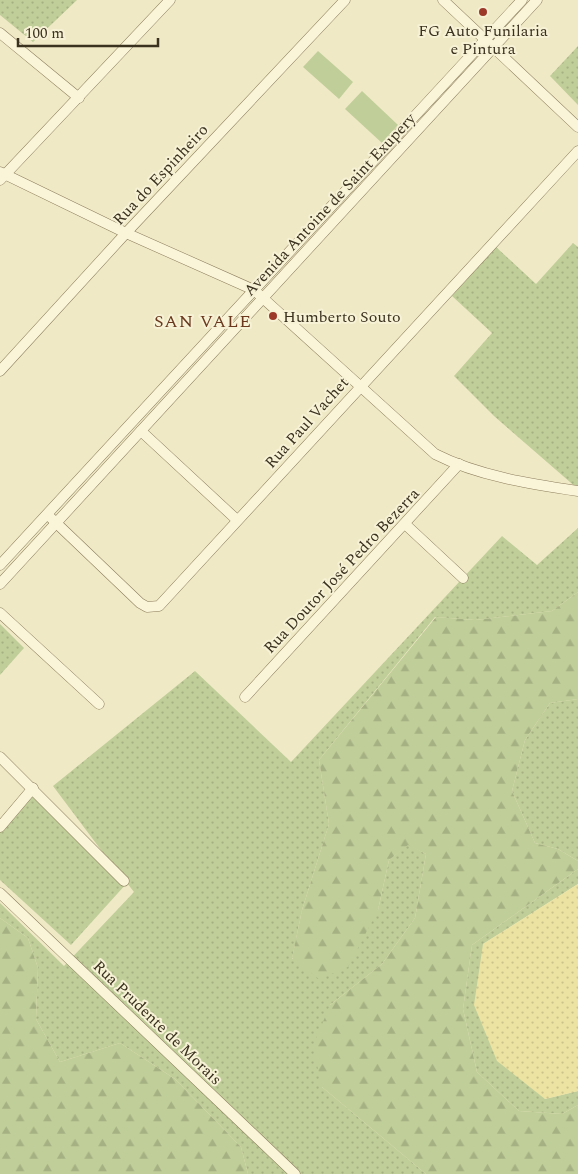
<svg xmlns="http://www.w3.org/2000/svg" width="578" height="1174" font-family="Spectral,serif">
<defs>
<pattern id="grass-dots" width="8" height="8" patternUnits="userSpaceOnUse" patternTransform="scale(1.25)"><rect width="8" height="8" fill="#c0ce99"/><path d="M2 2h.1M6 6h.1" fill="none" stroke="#a6b183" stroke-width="1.8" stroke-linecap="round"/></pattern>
<pattern id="forest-firs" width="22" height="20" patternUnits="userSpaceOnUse" patternTransform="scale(1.25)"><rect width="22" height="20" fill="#c0ce99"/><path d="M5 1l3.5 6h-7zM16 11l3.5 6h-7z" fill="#a6b183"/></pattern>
<pattern id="sand-dots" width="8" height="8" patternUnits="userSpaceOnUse" patternTransform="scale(1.25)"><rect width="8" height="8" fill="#ece3a2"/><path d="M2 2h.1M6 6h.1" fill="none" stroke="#cbc38b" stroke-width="1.8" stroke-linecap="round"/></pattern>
</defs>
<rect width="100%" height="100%" fill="#f0e9c6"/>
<!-- grass -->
<g fill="url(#grass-dots)">
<path d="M0,0H77L33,42L0,15Z"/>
<path d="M578,46V105L550,76Z"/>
<path d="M573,243L578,247V489L494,416L454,376L492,333L452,296L496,247L536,284Z"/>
<path d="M578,528V592L552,611L475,620L435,617L319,760L329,824L302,910L292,959L378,910L389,860L408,844L426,854L415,918L382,964L330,1005L322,1087L426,1174H248L241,1147L175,1079L120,1043L60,1062L36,1019L38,968L28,938L0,918V903L64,966L134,892L127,883L71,945L0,880V826L28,793L125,882L53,786L195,671L291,762L502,536L537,565Z"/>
<path d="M0,624L24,648L0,675Z"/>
<path d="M578,699V861L558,849L535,843L512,791L525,740L550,703Z"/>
<path d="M578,869V884L483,944L545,1099L578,1091V1105L562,1114L519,1111L477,1072L463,1009L472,945Z"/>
</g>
<!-- forest -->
<g fill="url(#forest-firs)">
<path d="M578,592V699L550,703L525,740L512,791L535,843L558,849L578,861V869L472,945L463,1009L477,1072L519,1111L562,1114L578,1105V1174H426L322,1087L313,1046L330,1005L382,964L415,918L426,854L408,845L389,860L378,910L348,967L319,979L292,958L302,910L329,824L319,760L436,617L475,620L552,611Z"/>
<path d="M0,918L28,938L38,968L36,1019L60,1062L120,1043L175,1079L241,1147L248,1174H0Z"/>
</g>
<!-- sand -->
<path fill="url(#sand-dots)" d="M578,884V1091L545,1099L497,1061L474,1005L483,944Z"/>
<!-- park -->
<g fill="#c0ce99">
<path d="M318,51L353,82L339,99L303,67Z"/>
<path d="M362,91L398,125L382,143L345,109Z"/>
</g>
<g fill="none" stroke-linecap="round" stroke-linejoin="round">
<!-- minor casing -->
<g stroke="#8b7c5b" stroke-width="11">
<g id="minor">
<path d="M443,0L578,127"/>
<path d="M0,33L79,98"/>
<path d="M0,172L126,233L254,290L435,454C478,476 531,484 578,491"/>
<path d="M0,180L170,0"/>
<path d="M0,371L126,233L345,0"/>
<path d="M141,431L237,520"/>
<path d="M51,518L140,603L147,607L159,606L578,151"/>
<path d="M405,524L463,578"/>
<path d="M0,565L522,0"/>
<path d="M0,584L537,0"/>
<path d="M0,613L99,704"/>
<path d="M245,697L459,464"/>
<path d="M0,757L124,881"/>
<path d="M0,827L33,788"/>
<path d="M0,893L295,1174"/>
</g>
</g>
<!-- minor -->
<use href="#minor" stroke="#faf5d9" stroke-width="10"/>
</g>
<!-- markers -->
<g fill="#9c3929" stroke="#f7f2d6" stroke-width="2">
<circle cx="483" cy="12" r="5"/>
<circle cx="273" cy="316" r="5"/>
</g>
<g text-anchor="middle" stroke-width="4" stroke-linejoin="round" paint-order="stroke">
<!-- poi labels -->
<g font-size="16" fill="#3b311f" stroke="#f7f2d6">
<text x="483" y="36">FG Auto Funilaria<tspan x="483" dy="18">e Pintura</tspan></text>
<text x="283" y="322" text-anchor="start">Humberto Souto</text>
</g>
<!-- street labels -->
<g font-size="16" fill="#3b311f" stroke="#f7f2d6">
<text transform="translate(160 174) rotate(-47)" y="6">Rua do Espinheiro</text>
<text transform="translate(329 204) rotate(-47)" y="6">Avenida Antoine de Saint Exupery</text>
<text transform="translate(306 422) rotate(-48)" y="6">Rua Paul Vachet</text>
<text transform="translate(341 570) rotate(-47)" y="6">Rua Doutor José Pedro Bezerra</text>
<text transform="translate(158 1022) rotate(44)" y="6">Rua Prudente de Morais</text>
</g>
<!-- neighbourhood labels -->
<g font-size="18" letter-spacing="1" fill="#69381d" stroke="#f7f2d6">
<text x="203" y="327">SAN VALE</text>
</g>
</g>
<!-- scale -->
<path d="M18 38v8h140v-8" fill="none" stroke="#3b311f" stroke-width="2.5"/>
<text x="25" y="38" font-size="15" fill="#3b311f" stroke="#f7f2d6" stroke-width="4" paint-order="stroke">100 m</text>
</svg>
